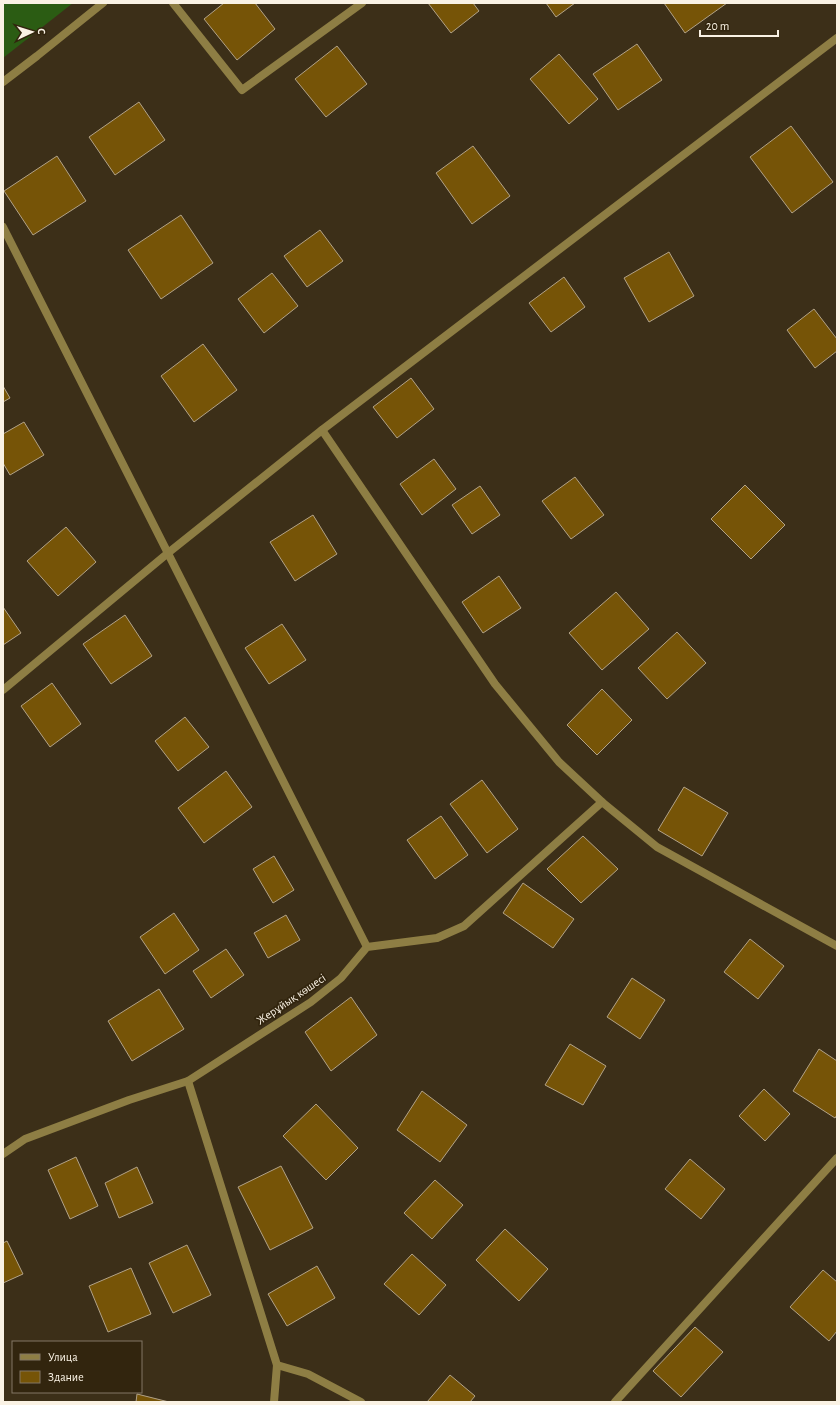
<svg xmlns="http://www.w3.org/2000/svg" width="840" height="1405" font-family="'Alegreya Sans',sans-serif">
<rect width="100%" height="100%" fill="#3c2f18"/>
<!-- green -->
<path fill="#2b5c13" d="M3,3H73L3,58Z"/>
<!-- building -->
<g fill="#765407" stroke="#b2a287">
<path d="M224,3H255L275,29L237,60L204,19Z"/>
<path d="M428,3H473L479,11L451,33Z"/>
<path d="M546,3H575L556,17Z"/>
<path d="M664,3H727L685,33Z"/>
<path d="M637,44L662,80L618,110L593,74Z"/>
<path d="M337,46L367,84L326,117L295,79Z"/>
<path d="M559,54L598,99L569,124L530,79Z"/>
<path d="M139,102L165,140L115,175L89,137Z"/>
<path d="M791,126L833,182L792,213L750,157Z"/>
<path d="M473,146L510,196L472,224L436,173Z"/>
<path d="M57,156L86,201L33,235L4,191Z"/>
<path d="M181,215L213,263L161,299L128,250Z"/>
<path d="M320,230L343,261L307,287L284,256Z"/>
<path d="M669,252L694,296L649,322L624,278Z"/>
<path d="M272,273L298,306L264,333L238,299Z"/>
<path d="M564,277L585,307L551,332L529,303Z"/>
<path d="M814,309L837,339V351L815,368L787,330Z"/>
<path d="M203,344L237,390L194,422L161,376Z"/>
<path d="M411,378L434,409L397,438L373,407Z"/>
<path d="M3,386L10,398L3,402Z"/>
<path d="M24,422L44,455L10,475L3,463V434Z"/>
<path d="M434,459L456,489L422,515L400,484Z"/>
<path d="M575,477L604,515L571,539L542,501Z"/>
<path d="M745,485L785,525L751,559L711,519Z"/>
<path d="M480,486L500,515L472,534L452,505Z"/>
<path d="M313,515L337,554L295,581L270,542Z"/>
<path d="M66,527L96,562L58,596L27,561Z"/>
<path d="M499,576L521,608L483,633L462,602Z"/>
<path d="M616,592L649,629L602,670L569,633Z"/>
<path d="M3,607L21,633L3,645Z"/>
<path d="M125,615L152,656L111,684L83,644Z"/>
<path d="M282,624L306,660L269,684L245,648Z"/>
<path d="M677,632L706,663L667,699L638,668Z"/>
<path d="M52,683L81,724L50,747L21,706Z"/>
<path d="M602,689L632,720L597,755L567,725Z"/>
<path d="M185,717L209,747L178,771L155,741Z"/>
<path d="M226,771L252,807L204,843L178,808Z"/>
<path d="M482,780L518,829L487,853L450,804Z"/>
<path d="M684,787L728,813L702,856L658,830Z"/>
<path d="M441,816L468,855L435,879L407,840Z"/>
<path d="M583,836L618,869L581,903L547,869Z"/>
<path d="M274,856L294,890L273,903L253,869Z"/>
<path d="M523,883L574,919L553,948L503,913Z"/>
<path d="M174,913L199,950L165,974L140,937Z"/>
<path d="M286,915L300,940L268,958L254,933Z"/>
<path d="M750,939L784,966L758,999L724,972Z"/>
<path d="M226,949L244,975L211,998L193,971Z"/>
<path d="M632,978L665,1000L640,1039L607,1017Z"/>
<path d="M159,989L184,1029L132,1061L108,1021Z"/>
<path d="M351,997L377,1035L331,1071L305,1032Z"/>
<path d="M570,1044L606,1066L583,1105L545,1085Z"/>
<path d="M819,1049L837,1061V1115L835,1118L793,1091Z"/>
<path d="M764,1089L790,1114L765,1141L739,1116Z"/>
<path d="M422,1091L467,1125L440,1162L397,1130Z"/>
<path d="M316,1104L358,1148L326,1180L283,1136Z"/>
<path d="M76,1157L98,1206L70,1219L48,1170Z"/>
<path d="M690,1159L725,1189L701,1219L665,1189Z"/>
<path d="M281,1166L313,1228L270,1250L238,1187Z"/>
<path d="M137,1167L153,1203L119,1218L105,1183Z"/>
<path d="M435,1180L463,1205L432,1239L404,1213Z"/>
<path d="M505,1229L548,1269L519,1301L476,1260Z"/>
<path d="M7,1241L23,1274L3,1283V1243Z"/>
<path d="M187,1245L211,1295L173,1313L149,1263Z"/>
<path d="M412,1254L446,1285L419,1315L384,1284Z"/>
<path d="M317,1266L335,1298L287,1326L268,1294Z"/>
<path d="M131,1268L151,1314L108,1332L89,1286Z"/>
<path d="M823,1270L837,1282V1331L829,1341L790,1307Z"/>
<path d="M695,1327L723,1352L681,1397L653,1371Z"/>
<path d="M450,1375L475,1396L470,1402H427Z"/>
<path d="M137,1394L169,1402H136Z"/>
</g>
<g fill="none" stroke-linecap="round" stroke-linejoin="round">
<!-- street -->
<g stroke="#8e7e44" stroke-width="8">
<path d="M173,3L242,90L362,3"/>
<path d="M3,82L37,56L103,3"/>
<path d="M3,227L367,947"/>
<path d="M322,430L495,684L559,762L602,802L657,847L837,946"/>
<path d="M3,690L168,553L322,430L837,38"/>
<path d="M188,1081L277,1365L308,1374L361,1402"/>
<path d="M3,1154L25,1139L129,1100L188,1081L311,1002L341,978L367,947L437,938L464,926L602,802"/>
<path d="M274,1402L277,1365"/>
<path d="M615,1402L837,1158"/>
</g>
</g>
<g text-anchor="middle" stroke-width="3.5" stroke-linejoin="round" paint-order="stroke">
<!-- street labels -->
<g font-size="12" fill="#faf2e4" stroke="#32250e">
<text transform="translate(291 999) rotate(-34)" y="4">Жерұйық көшесі</text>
</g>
</g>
<!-- border -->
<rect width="840" height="1405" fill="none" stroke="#faf2e4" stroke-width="8"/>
<!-- legend -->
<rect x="12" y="1341" width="130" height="52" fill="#32250e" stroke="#827764"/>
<rect x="20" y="1354" width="20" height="6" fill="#8e7e44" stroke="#827764"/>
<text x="48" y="1361" font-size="12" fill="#faf2e4">Улица</text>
<rect x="20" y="1371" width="20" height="12" fill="#765407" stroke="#827764"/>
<text x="48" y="1381" font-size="12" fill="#faf2e4">Здание</text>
<!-- north arrow -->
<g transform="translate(32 32) rotate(86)" stroke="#32250e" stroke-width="3" paint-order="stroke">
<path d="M0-3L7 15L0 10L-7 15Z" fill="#faf2e4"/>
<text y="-6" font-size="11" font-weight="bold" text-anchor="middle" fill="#faf2e4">С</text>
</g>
<!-- scale -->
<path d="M700 30v6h78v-6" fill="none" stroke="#faf2e4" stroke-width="2"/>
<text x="706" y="30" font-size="12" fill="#faf2e4" stroke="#32250e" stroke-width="3" paint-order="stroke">20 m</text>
</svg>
